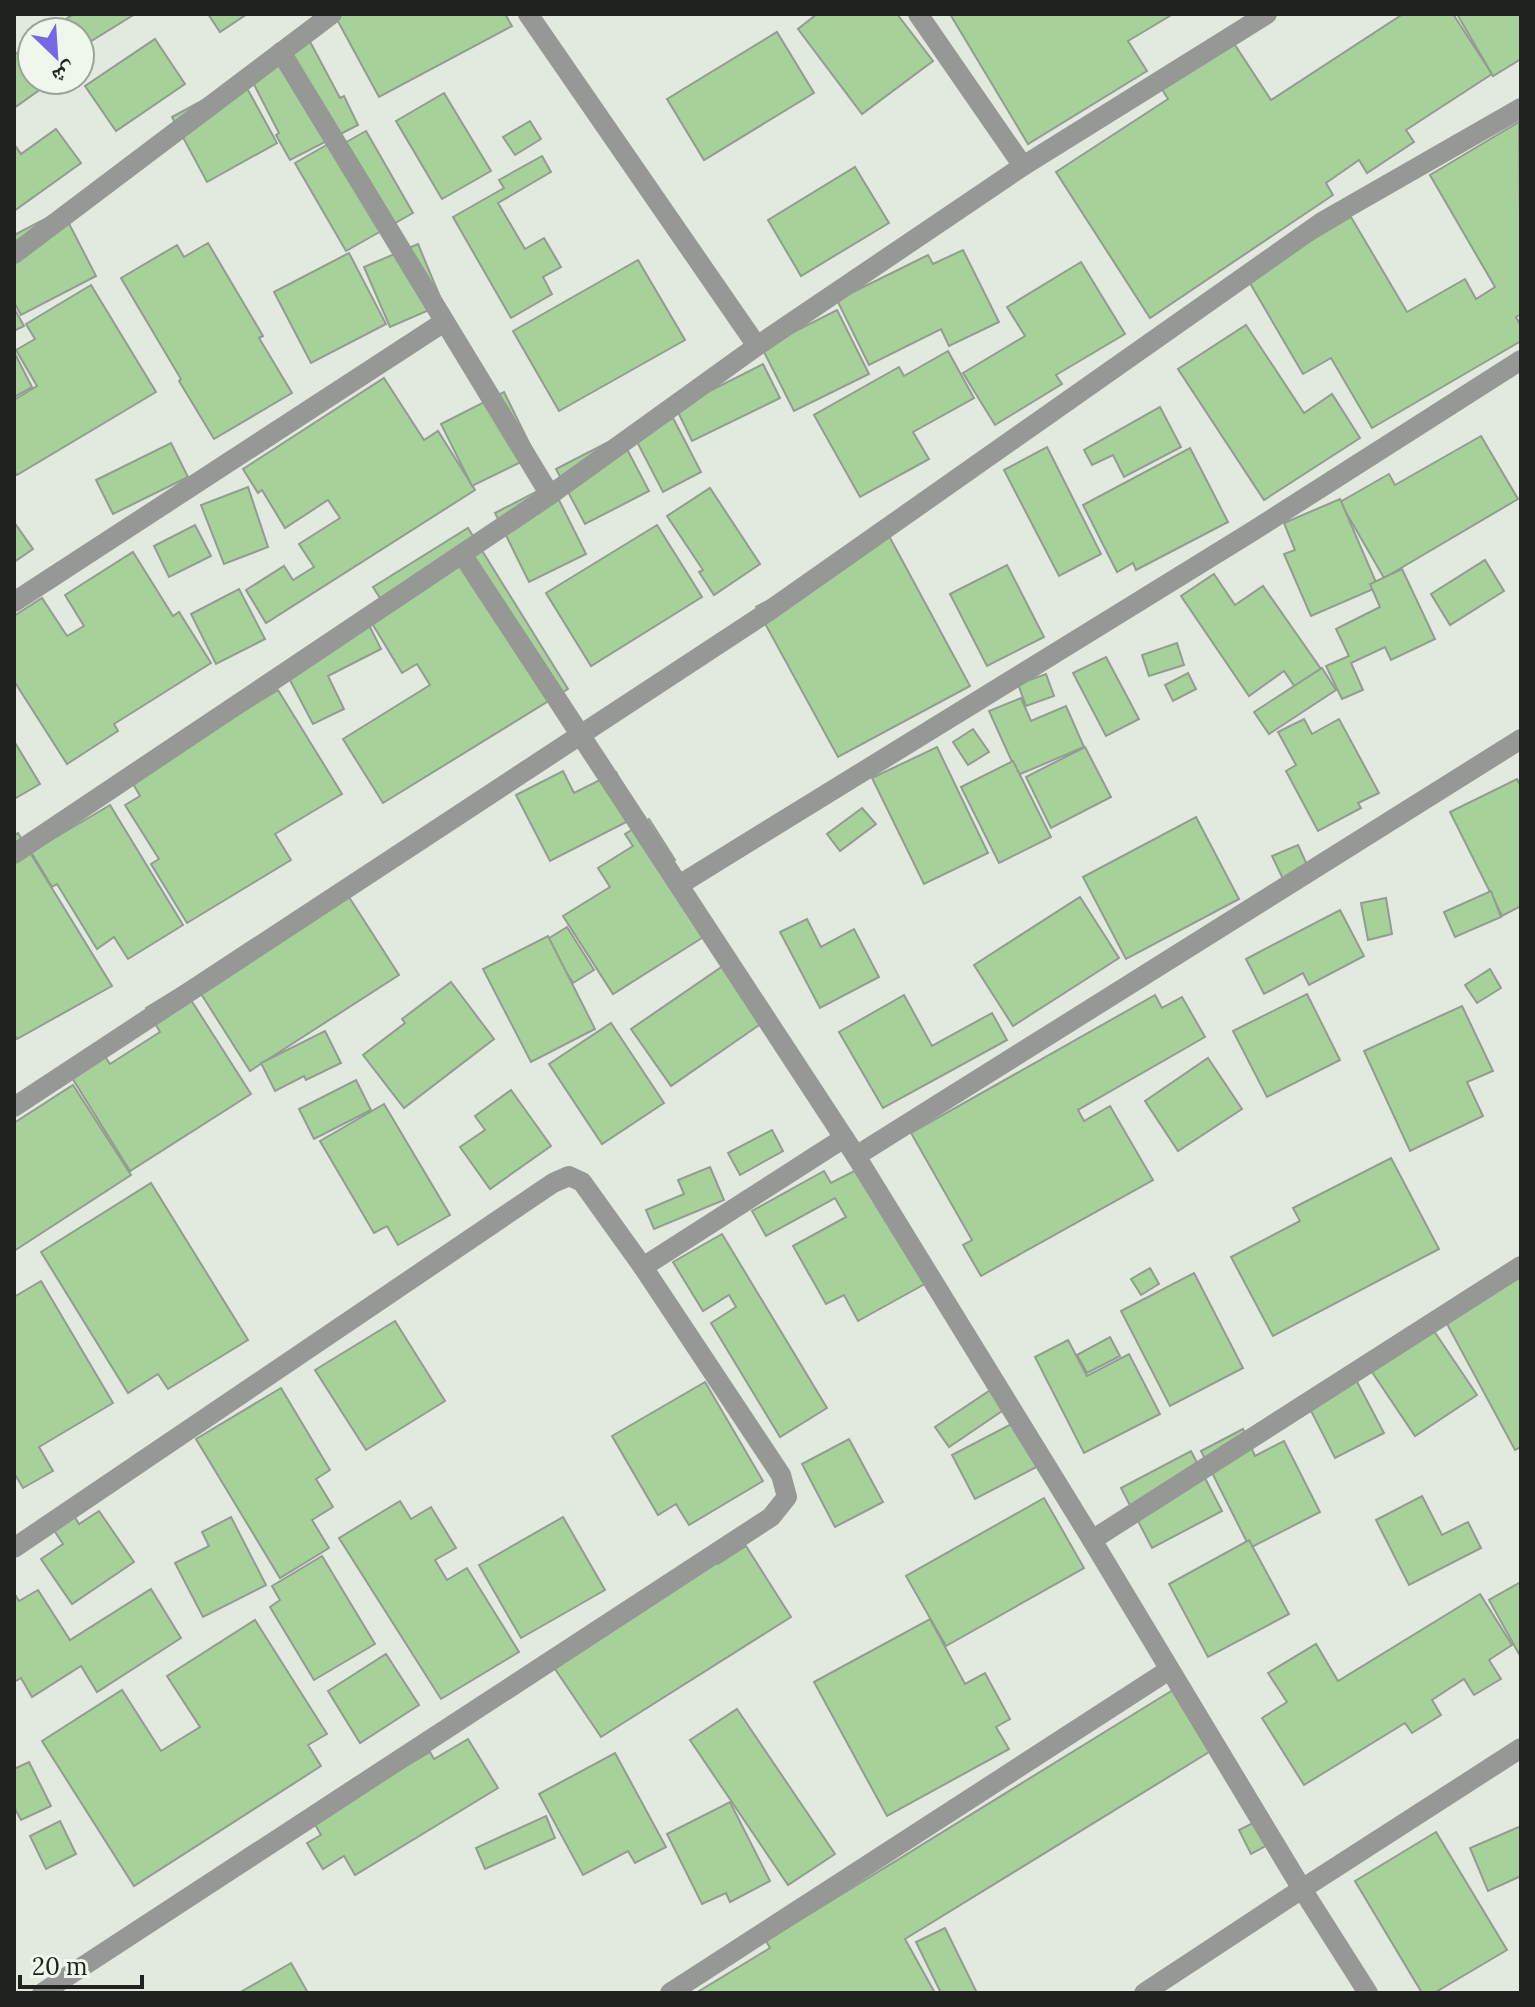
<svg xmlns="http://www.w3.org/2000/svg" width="1535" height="2007" font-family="Lora,'Noto Naskh Arabic',serif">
<rect width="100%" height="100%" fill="#e2eae0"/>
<!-- building -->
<g fill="#a6d29a" stroke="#939b92" stroke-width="2">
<path d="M74,14H135L80,48V32H53L51,28Z"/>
<path d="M208,14H247L220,32Z"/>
<path d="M334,14H505L512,26L379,97Z"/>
<path d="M817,14H897L933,61L862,114L798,29Z"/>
<path d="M950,14H1173L1128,41L1147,71L1028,144Z"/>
<path d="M1403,14H1453L1492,74L1406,130L1414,142L1367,173L1359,160L1326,183L1333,195L1150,318L1056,172L1168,99L1160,86L1231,39L1271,100Z"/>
<path d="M1457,14H1521V59L1493,76Z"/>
<path d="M777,32L814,93L704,160L667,99Z"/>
<path d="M307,36L340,98L344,96L358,125L290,160L276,135L279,133L246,69Z"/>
<path d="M155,39L185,84L116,131L85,86Z"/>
<path d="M23,49L32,61V80H45L48,84L14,108V55Z"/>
<path d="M242,79L277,143L207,182L172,117Z"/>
<path d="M444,93L491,171L442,199L396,121Z"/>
<path d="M530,121L541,139L515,155L503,137Z"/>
<path d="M1519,122L1521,314L1516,317L1521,326V341L1372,428L1331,358L1303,374L1247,278L1351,217L1407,312L1465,279L1476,299L1495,287L1430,175Z"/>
<path d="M56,129L81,163L14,211V144L21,154Z"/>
<path d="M366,131L413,213L346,251L295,163L337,139L341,145Z"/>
<path d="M542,156L551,172L498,203L525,249L544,238L561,267L543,277L552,294L511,318L453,217L504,188L499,180Z"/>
<path d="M855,167L889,223L801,276L768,220Z"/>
<path d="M62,210L96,276L21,315L14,302V235Z"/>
<path d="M208,243L263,336L259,338L292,393L214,439L179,381L181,379L121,278L177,245L184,257Z"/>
<path d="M418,244L443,304L390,327L364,267Z"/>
<path d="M963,250L999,322L949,346L941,329L869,365L837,300L928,255L933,264Z"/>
<path d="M349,253L386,324L311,363L274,292Z"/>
<path d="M638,260L685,340L559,411L513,331Z"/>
<path d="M1081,262L1125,334L1056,375L1062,384L995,425L963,373L1025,336L1007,307Z"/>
<path d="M91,285L156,392L17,475L14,471V400L37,386L16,350L35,339L26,324Z"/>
<path d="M14,308L24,326L14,331Z"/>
<path d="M837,310L869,374L794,411L762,348Z"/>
<path d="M1246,325L1304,413L1332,394L1360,438L1264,500L1178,369Z"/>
<path d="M948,351L974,398L913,432L929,459L860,497L814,415L899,367L904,376Z"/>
<path d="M14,352L32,387L14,397Z"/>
<path d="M763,364L780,398L692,441L676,408Z"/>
<path d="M384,378L424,440L438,431L475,490L266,623L246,590L284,566L293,580L314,567L299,544L340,518L328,500L285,528L262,490L258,493L243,469Z"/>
<path d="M504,392L535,455L472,486L441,424Z"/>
<path d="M1160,407L1181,447L1124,477L1113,455L1092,465L1084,450Z"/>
<path d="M673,418L701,472L663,492L635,438Z"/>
<path d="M620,436L649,491L585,524L556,469Z"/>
<path d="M1481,436L1518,499L1384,578L1340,502L1389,474L1395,485Z"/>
<path d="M171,443L188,477L113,514L96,480Z"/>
<path d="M1047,447L1101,554L1059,576L1004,470Z"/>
<path d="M1190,448L1228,522L1136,570L1133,563L1117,572L1083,505Z"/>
<path d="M551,484L586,554L529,582L495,513Z"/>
<path d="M248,487L268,547L224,564L201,505Z"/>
<path d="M710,488L760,564L714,595L699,572L703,570L667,516Z"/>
<path d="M1340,499L1378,587L1311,616L1284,554L1295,550L1284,523Z"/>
<path d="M14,522L33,549L14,562Z"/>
<path d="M195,525L211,556L169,577L154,546Z"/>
<path d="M657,525L702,597L591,666L546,593Z"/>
<path d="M468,528L568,689L383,803L343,739L430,685L417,664L402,673L370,620L387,609L373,587Z"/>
<path d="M889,536L970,686L838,757L756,607Z"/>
<path d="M133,552L173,616L179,612L211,663L114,724L118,731L67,764L14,681V616L42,598L67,636L84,626L65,595Z"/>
<path d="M1485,560L1504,591L1450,625L1431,594Z"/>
<path d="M1007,565L1044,637L987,666L950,594Z"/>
<path d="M1402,569L1435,639L1391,660L1385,647L1351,663L1363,690L1342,699L1326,666L1349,656L1336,629L1380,607L1370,584Z"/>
<path d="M1214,574L1235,605L1263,586L1321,669L1295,687L1284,671L1249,696L1181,596Z"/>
<path d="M239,589L265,639L216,664L191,614Z"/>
<path d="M367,621L381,649L328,676L344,709L313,724L282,665Z"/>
<path d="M1177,643L1184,665L1149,676L1142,655Z"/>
<path d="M1106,657L1139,719L1106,736L1073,673Z"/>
<path d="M1322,668L1336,690L1269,734L1254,712Z"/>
<path d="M1188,673L1196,689L1173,701L1165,685Z"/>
<path d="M1046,674L1054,696L1026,706L1018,684Z"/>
<path d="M278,690L342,794L275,834L291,860L187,923L151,864L159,859L125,805L140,796L131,780Z"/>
<path d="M1021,698L1031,721L1066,706L1084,747L1018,775L989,711Z"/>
<path d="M1304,719L1312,734L1339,719L1379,793L1358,803L1361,808L1318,831L1286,771L1296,765L1278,732Z"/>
<path d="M973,729L989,752L968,765L953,742Z"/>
<path d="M14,741L40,784L14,799Z"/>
<path d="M937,747L988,853L924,884L872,778Z"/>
<path d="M1085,747L1111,797L1051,828L1026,777Z"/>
<path d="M1013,761L1051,837L999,863L961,787Z"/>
<path d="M563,771L574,793L616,772L638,816L550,861L516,795Z"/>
<path d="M1517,779L1521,787V906L1502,916L1450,812Z"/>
<path d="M110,805L183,925L128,959L114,937L97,949L57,884L52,887L31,852Z"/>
<path d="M862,808L876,824L840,851L827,834Z"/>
<path d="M1196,817L1239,899L1126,959L1083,877Z"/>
<path d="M649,819L675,860L662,868L705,936L613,994L563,916L610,887L598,868L633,846L625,834Z"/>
<path d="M18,833L112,986L17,1039L14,1034V836Z"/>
<path d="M1298,845L1308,867L1283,879L1272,856Z"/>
<path d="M1491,891L1501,917L1455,937L1444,912Z"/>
<path d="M347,894L399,975L250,1071L198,989Z"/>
<path d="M1080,897L1119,958L1013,1026L974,965Z"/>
<path d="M1386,898L1392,934L1368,940L1361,903Z"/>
<path d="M1340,910L1364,956L1309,985L1303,973L1264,994L1246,959Z"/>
<path d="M807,919L821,947L854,929L879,977L820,1008L780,932Z"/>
<path d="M567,927L594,970L573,983L546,940Z"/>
<path d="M548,936L595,1029L531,1062L483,969Z"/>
<path d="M723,966L762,1023L671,1086L631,1029Z"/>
<path d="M1490,969L1501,988L1477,1003L1465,985Z"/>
<path d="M451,982L494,1039L404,1108L363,1055L405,1023L402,1019Z"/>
<path d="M182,986L251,1094L130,1171L69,1073L102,1052L110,1064L160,1032L146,1008Z"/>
<path d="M1307,994L1340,1060L1267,1097L1233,1031Z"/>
<path d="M904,995L932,1046L992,1013L1007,1040L883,1108L839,1032Z"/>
<path d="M1155,995L1162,1008L1182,997L1205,1037L1078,1110L1084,1121L1110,1106L1153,1180L981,1276L963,1245L972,1240L911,1133Z"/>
<path d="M1462,1006L1493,1071L1467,1082L1483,1116L1410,1151L1364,1051Z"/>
<path d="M611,1023L664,1103L602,1144L549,1064Z"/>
<path d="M325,1031L341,1063L306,1080L304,1076L275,1091L261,1063Z"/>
<path d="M1208,1058L1242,1109L1178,1151L1145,1101Z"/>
<path d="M356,1080L371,1110L314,1139L299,1109Z"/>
<path d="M73,1085L131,1175L14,1251V1123Z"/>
<path d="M511,1090L551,1146L490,1189L460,1147L485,1130L475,1116Z"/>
<path d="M384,1104L450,1215L398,1245L387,1226L374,1233L320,1141Z"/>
<path d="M772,1130L783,1151L740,1175L728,1153Z"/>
<path d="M1391,1158L1439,1249L1273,1336L1231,1257L1300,1221L1293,1208Z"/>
<path d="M864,1166L932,1280L858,1321L844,1295L826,1304L793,1246L846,1217L835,1198L766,1236L752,1211L824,1171L831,1183Z"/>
<path d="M710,1167L724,1200L654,1229L646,1210L684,1194L678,1180Z"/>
<path d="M151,1183L248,1340L168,1389L158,1374L128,1393L41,1252Z"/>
<path d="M722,1234L827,1408L780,1437L711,1323L736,1307L729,1295L703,1311L673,1262Z"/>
<path d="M1521,1267V1447L1515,1450L1440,1311Z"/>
<path d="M1150,1268L1159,1284L1141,1295L1131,1279Z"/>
<path d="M1194,1273L1243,1368L1170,1406L1121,1311Z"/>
<path d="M41,1281L113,1403L39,1447L53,1471L23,1488L14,1473V1297Z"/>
<path d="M395,1321L445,1401L366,1450L315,1370Z"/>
<path d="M1434,1331L1477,1395L1415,1436L1372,1372Z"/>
<path d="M1110,1337L1120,1356L1087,1373L1077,1355Z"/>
<path d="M1068,1340L1087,1376L1129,1354L1160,1414L1084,1453L1035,1357Z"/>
<path d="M1355,1378L1384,1433L1335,1458L1307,1403Z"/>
<path d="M705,1382L763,1481L689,1525L676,1504L658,1515L612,1436Z"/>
<path d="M998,1385L1011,1405L949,1447L935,1427Z"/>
<path d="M281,1388L330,1470L316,1479L333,1507L312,1520L329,1548L280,1578L196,1439Z"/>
<path d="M1019,1420L1042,1464L975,1499L952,1455Z"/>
<path d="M1243,1429L1255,1456L1284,1441L1320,1512L1250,1548L1201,1451Z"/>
<path d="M849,1439L883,1502L835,1527L802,1464Z"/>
<path d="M1191,1451L1222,1511L1152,1548L1121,1488Z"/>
<path d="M1422,1496L1442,1535L1468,1522L1481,1548L1409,1585L1376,1520Z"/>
<path d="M1044,1498L1084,1568L946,1646L906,1576Z"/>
<path d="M400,1501L411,1519L431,1507L456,1548L435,1560L447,1580L467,1568L519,1652L441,1699L339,1538Z"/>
<path d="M69,1508L79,1524L99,1511L134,1562L72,1604L41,1559L63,1544L48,1521Z"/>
<path d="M231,1517L266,1585L203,1617L175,1563L209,1546L202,1532Z"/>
<path d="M563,1517L605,1590L521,1638L479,1565Z"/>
<path d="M1249,1540L1289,1614L1208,1657L1169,1584Z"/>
<path d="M746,1546L791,1617L601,1737L551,1663L715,1560L718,1564Z"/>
<path d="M322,1556L375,1644L314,1680L270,1607L280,1600L272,1586Z"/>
<path d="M1521,1582V1653L1519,1654L1489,1600Z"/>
<path d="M151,1589L181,1638L97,1692L81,1666L32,1697L21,1678L14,1682V1593L19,1601L38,1590L70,1640Z"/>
<path d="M1480,1594L1512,1645L1489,1660L1501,1679L1474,1695L1464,1679L1432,1700L1441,1715L1412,1733L1405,1723L1304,1785L1262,1718L1287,1702L1268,1673L1316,1644L1338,1681Z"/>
<path d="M930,1619L965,1684L985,1673L1010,1719L996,1727L1009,1749L887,1816L814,1682Z"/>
<path d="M255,1620L327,1734L308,1745L321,1766L134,1886L42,1741L122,1690L161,1751L200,1727L167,1676Z"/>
<path d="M386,1654L419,1705L360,1743L328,1691Z"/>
<path d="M1176,1688L1214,1749L905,1939L935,1993H696L770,1948L766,1941Z"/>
<path d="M737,1709L835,1854L788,1885L690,1740Z"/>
<path d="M468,1739L498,1788L355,1875L344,1856L323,1869L307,1843L321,1835L309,1814L381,1781L430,1752L434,1759Z"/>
<path d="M615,1753L666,1847L635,1863L628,1851L583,1875L539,1794Z"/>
<path d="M29,1762L51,1806L21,1820L14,1807V1769Z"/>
<path d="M730,1802L770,1881L730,1902L726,1893L702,1904L667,1834Z"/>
<path d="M546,1816L555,1838L485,1869L476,1848Z"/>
<path d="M1261,1819L1273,1842L1251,1854L1239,1830Z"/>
<path d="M60,1821L76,1854L46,1869L30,1836Z"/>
<path d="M1521,1826V1876L1488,1891L1470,1848Z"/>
<path d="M1436,1832L1507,1950L1434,1993H1422L1355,1881Z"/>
<path d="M945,1928L977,1993H941L916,1942Z"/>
<path d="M291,1963L308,1993H239Z"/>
</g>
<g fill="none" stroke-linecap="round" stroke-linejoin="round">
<!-- street -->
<g stroke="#959894" stroke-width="20">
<path d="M528,14L757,346"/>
<path d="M918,14L1023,166"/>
<path d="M281,52L550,495"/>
<path d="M14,254L332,14"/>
<path d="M462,554L856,1156L1092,1540L1302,1889L1521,1748"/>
<path d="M14,602L444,322"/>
<path d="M14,854L550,495L757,346L1023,166L1267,14"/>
<path d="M679,885L1253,531L1521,360"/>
<path d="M14,1107L766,613L1322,222L1521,108"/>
<path d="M856,1156L1521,739"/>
<path d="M643,1267L844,1138"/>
<path d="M1092,1540L1521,1266"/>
<path d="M14,1548L553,1183L569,1176L582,1182L643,1267L781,1475L787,1497L771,1517L42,1993"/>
<path d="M670,1993L1169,1670"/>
<path d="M1144,1993L1302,1889L1368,1993"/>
</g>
</g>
<!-- border -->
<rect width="1535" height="2007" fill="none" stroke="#1f221e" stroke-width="32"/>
<!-- north arrow -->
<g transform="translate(56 56) rotate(155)"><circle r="38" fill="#eff7ed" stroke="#9ca29a" stroke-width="2"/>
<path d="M0-6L14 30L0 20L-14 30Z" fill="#7867e2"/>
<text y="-12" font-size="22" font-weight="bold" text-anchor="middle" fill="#1f221e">ش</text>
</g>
<!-- scale -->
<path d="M20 1975v12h122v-12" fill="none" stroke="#1f221e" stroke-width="4"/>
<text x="32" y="1975" font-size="24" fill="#1f221e" stroke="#eff7ed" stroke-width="6" paint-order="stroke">20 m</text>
</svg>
